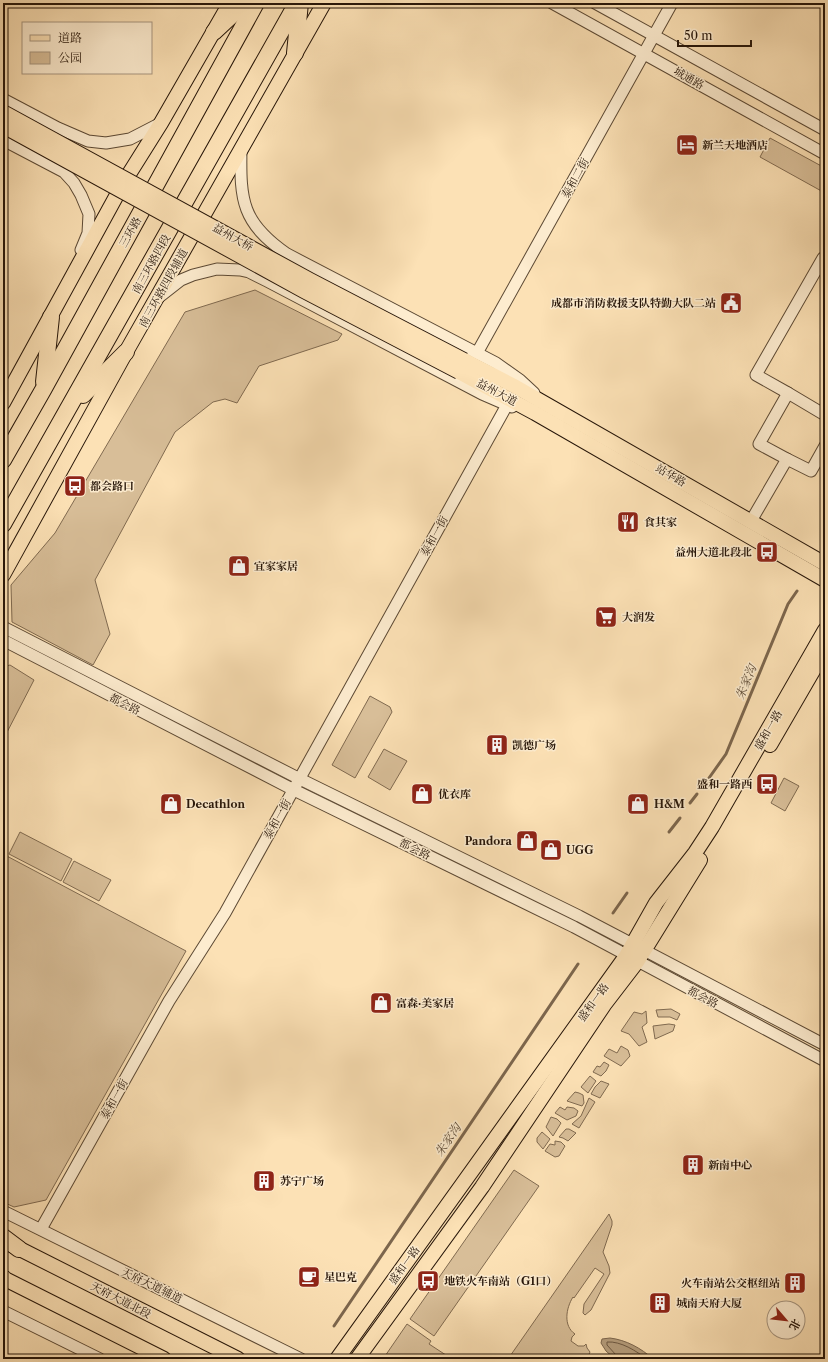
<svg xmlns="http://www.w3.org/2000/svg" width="828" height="1362" font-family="'Libre Caslon Text','Noto Serif SC',serif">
<rect width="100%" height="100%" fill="#fce1b5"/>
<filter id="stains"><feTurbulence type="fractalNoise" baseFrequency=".005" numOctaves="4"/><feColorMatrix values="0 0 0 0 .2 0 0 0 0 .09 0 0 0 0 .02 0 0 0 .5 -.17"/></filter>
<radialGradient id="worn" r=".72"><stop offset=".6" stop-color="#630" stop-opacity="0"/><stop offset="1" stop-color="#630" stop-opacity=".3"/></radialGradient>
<!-- green -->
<g fill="#d8be98" stroke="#806a50">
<path d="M770,138L825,168V193L760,157Z"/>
<path d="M255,290L342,334L338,340L259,366L237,403L225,399L213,402L175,432L95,580L110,634L93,665L12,622L11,585L55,533L185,312Z"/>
<path d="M10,665L34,680L3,740V667Z"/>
<path d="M370,696L390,707L392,712L355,778L332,765Z"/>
<path d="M384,749L407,761L390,790L368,777Z"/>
<path d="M784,778L799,786L785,811L771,803Z"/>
<path d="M20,832L72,859L61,881L9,854Z"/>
<path d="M3,854L186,951L46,1200L14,1207L3,1202Z"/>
<path d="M74,861L111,880L99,901L63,882Z"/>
<path d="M671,1009L680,1014L677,1020L670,1017H658L656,1010Z"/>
<path d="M646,1011L647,1023L642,1027L647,1042L639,1046L629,1034L621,1031L634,1012L642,1014Z"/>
<path d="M669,1024L675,1025L673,1031L655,1039L653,1026Z"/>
<path d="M621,1046L628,1050L630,1056L621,1066L604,1056L609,1049L617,1053Z"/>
<path d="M604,1062L609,1065L606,1071L601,1076L593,1072L597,1066L600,1067Z"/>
<path d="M590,1076L596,1081L588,1093L581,1087Z"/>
<path d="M601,1081L609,1084L600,1098L591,1094L595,1087Z"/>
<path d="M575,1092L579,1093L583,1095L584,1103L582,1106L567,1101Z"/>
<path d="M589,1098L595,1102L579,1128L572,1124L581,1116Z"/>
<path d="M560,1107L565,1110L567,1107L574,1108L578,1111L576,1116L567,1120L555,1113Z"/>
<path d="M551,1117L557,1119L561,1123L553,1136L546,1127Z"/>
<path d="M566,1129H569L576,1133L568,1141L563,1138L559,1137Z"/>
<path d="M542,1132L550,1139L543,1149L537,1142V1138Z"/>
<path d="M555,1141L561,1142L565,1146L559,1156L555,1157L545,1151L550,1144L555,1145Z"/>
<path d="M514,1170L539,1186L434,1336L410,1319Z"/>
<path d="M609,1214L612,1221V1225L603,1252L609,1266L610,1273L591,1310L585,1315L583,1313L584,1304L604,1274L595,1268L574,1298L573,1297C566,1308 563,1326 575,1334L572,1337L571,1341L578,1346H584L586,1344L587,1348L590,1352L587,1359H508Z"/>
<path d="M407,1324L431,1341L429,1344L452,1359H383Z"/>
</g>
<!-- water -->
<path fill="#b49c7b" stroke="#7c664d" d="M610,1338C626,1340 641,1348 653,1359H615L606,1351L601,1343L602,1339Z"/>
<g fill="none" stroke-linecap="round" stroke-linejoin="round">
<!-- shore -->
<path stroke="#6e5942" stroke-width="1" d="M617,1359L616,1355L607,1345V1342C621,1341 636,1351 647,1359"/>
<!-- stream -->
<g stroke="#7c664d" stroke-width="3">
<path d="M709,778L726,754L788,604L797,591"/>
<path d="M690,803L697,794"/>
<path d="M669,832L680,818"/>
<path d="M613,913L627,893"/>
<path d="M334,1326L578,964"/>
</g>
<!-- minor casing -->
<g stroke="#5c4934" stroke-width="13">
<g id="minor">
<path d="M552,3L825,154"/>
<path d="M595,3L825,130"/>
<path d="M3,99L58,128L88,141L106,143L130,139L161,123"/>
<path d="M3,140L64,172L74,183L81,195L89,214L88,233L81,250"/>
<path d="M241,149C240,201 242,223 287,254L496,363L520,380L534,393"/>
<path d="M158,298L181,280L193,275L217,269L240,270L249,272L267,281L482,394L512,407"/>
<path d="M477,353L672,3"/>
<path d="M788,393L825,415"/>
<path d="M787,459L759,444L788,393L756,375L823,258L825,259"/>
<path d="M751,521L787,459L811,471L825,446"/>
<path d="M3,627L300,779L579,916L825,1045"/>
<path d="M3,640L294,790L574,927L825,1061"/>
<path d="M3,1211L301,1359"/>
<path d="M41,1229L169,1001L225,913L507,405"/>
<path d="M3,1311L100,1359"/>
</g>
</g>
<!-- major casing -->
<g stroke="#271609" stroke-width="16">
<g id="major">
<path d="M464,360L516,387L825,564"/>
<path d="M459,372L535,413L825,580"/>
<path d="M3,403L124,182L161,123L230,3"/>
<path d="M3,575L126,352L324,3"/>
<path d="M770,745L821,657"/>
<path d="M10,1244L238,1359"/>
<path d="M3,1278L164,1359"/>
<path d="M337,1359L626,956L656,903L695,853L712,827L825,630"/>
<path d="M357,1359L482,1187L604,1005L637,962L700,860"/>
</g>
</g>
<!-- highway casing -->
<g stroke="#271609" stroke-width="18">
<g id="highway">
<path d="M214,32L245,3"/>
<path d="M295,53L300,3"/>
<path d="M44,382L51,317"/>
<path d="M83,395L126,352"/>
<path d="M3,460L43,390L256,3"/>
<path d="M3,524L297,3"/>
<path d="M3,1237L19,1249"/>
<path d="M3,1278V1279"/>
</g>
</g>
<!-- minor -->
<use href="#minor" stroke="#fdeccf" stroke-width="11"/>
<!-- major -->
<use href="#major" stroke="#fce1b5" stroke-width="14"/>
<!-- highway -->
<use href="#highway" stroke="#fce1b5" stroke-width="16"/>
<!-- major-bridge casing -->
<g stroke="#271609" stroke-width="16" stroke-linecap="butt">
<g id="major-bridge">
<path d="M3,112L310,280L464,360"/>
<path d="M3,126L304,291L459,372"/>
</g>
</g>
<!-- major-bridge -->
<use href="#major-bridge" stroke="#fce1b5" stroke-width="14"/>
</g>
<!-- icons -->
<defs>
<g id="hotel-square" transform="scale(1.15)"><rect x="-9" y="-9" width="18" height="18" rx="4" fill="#8f2418" stroke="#fdeccf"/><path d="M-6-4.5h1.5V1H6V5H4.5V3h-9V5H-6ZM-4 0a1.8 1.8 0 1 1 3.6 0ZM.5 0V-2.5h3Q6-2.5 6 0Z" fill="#fff"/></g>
<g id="civic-square" transform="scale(1.15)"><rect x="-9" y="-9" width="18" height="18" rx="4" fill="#8f2418" stroke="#fdeccf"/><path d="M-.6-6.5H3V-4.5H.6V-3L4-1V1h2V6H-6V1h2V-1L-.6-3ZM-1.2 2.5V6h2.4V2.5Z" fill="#fff"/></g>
<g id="bus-square" transform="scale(1.15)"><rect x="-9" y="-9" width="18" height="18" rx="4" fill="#8f2418" stroke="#fdeccf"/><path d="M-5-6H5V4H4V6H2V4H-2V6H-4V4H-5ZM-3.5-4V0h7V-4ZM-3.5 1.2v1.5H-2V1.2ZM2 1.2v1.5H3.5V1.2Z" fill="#fff"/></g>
<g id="restaurant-square" transform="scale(1.15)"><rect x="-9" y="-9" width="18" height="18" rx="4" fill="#8f2418" stroke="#fdeccf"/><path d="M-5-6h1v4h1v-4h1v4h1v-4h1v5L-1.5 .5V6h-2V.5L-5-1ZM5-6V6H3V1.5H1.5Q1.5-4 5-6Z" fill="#fff"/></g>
<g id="shop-square" transform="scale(1.15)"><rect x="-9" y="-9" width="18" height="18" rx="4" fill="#8f2418" stroke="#fdeccf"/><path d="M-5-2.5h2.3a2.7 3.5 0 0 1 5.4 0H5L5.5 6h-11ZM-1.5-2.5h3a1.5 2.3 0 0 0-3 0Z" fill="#fff"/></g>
<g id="supermarket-square" transform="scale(1.15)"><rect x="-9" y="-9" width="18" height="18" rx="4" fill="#8f2418" stroke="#fdeccf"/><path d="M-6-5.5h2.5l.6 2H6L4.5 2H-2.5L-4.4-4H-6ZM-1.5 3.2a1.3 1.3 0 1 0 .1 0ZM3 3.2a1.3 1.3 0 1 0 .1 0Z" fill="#fff"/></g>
<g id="building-square" transform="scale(1.15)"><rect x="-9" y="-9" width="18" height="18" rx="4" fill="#8f2418" stroke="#fdeccf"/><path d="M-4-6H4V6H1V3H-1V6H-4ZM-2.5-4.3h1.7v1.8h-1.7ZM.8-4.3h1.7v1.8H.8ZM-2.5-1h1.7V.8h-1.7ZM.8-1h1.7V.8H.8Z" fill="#fff"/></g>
<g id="cafe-square" transform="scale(1.15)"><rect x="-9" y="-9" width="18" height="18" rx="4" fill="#8f2418" stroke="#fdeccf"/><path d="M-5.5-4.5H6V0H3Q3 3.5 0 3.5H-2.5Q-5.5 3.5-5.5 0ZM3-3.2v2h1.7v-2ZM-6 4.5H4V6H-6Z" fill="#fff"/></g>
</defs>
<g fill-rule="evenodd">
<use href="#hotel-square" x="687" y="145"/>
<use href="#civic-square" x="731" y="303"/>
<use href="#bus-square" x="75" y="486"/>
<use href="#restaurant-square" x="628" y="522"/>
<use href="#bus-square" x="767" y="552"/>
<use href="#shop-square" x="239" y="566"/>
<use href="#supermarket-square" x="606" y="617"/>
<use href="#building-square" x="497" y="745"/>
<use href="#bus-square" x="767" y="784"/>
<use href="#shop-square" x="422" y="794"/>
<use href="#shop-square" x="171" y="804"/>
<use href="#shop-square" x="638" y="804"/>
<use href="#shop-square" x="527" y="841"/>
<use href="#shop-square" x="551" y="850"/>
<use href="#shop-square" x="381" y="1003"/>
<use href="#building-square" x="693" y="1165"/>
<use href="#building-square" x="264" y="1181"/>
<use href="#cafe-square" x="309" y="1277"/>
<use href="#bus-square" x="428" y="1281"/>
<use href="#building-square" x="795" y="1283"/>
<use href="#building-square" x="660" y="1303"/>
</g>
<g text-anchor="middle" stroke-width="3" stroke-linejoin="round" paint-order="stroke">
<!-- street labels -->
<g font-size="11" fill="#271609" stroke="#fdeccf">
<text transform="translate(689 78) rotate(29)" y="4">城通路</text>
<text transform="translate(575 178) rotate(-61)" y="4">泰和二街</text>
<text transform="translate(130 232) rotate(-61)" y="4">三环路</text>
<text transform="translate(233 237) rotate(29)" y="4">益州大桥</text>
<text transform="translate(151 264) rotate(-61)" y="4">南三环路四段</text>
<text transform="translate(163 288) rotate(-61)" y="4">南三环路四段辅道</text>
<text transform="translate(497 392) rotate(28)" y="4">益州大道</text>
<text transform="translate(671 475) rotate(30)" y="4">站华路</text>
<text transform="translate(434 536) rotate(-61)" y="4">泰和一街</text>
<text transform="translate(125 704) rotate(27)" y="4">都会路</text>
<text transform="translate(768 730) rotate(-60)" y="4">盛和一路</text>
<text transform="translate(277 819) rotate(-61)" y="4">泰和一街</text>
<text transform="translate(415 849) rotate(26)" y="4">都会路</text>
<text transform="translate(703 997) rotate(28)" y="4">都会路</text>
<text transform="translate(593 1002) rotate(-54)" y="4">盛和一路</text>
<text transform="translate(114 1099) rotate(-61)" y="4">泰和一街</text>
<text transform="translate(404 1265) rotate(-54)" y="4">盛和一路</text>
<text transform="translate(152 1285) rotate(26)" y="4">天府大道辅道</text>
<text transform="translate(121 1300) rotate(27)" y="4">天府大道北段</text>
</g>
<!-- poi labels -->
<g font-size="11" font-weight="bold" fill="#271609" stroke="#fdeccf" text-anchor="start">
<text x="702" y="149">新兰天地酒店</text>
<text x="716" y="307" text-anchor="end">成都市消防救援支队特勤大队二站</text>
<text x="90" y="490">都会路口</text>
<text x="644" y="526">食其家</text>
<text x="752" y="556" text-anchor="end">益州大道北段北</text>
<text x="254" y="570">宜家家居</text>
<text x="622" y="621">大润发</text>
<text x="512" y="749">凯德广场</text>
<text x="752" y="788" text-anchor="end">盛和一路西</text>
<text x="438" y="798">优衣库</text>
<text x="186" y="808">Decathlon</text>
<text x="654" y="808">H&amp;M</text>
<text x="512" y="845" text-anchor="end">Pandora</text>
<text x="566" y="854">UGG</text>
<text x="396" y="1007">富森·美家居</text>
<text x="708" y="1169">新南中心</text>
<text x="280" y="1185">苏宁广场</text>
<text x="324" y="1281">星巴克</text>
<text x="444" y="1285">地铁火车南站（G1口）</text>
<text x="780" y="1287" text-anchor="end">火车南站公交枢纽站</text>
<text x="676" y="1307">城南天府大厦</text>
</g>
<!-- water labels -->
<g font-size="12" font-style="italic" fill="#5f4c37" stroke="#fdeccf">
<text transform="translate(746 682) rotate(-68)" y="4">朱家沟</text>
<text transform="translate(448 1140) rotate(-56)" y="4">朱家沟</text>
</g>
</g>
<!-- margin -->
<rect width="828" height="1362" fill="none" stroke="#fce1b5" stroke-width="16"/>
<rect x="4" y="4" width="820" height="1354" fill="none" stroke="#271609" stroke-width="2"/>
<rect x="8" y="8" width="812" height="1346" fill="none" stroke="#271609"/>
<!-- legend -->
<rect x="22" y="22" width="130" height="52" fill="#fdeccf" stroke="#a79680"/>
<rect x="30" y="35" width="20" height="6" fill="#fce1b5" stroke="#a79680"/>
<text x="58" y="42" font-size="12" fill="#271609">道路</text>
<rect x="30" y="52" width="20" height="12" fill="#d8be98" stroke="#a79680"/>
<text x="58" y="62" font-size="12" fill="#271609">公园</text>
<!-- north arrow -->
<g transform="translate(786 1320) rotate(118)"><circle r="19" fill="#fdeccf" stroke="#a79680"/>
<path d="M0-3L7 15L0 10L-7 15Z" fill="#8f2418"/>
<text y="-6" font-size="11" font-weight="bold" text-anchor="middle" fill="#271609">北</text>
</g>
<!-- scale -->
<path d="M678 40v6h73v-6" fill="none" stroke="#271609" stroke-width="2"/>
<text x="684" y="40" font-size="12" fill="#271609" stroke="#fdeccf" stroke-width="3" paint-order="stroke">50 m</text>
<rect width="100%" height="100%" filter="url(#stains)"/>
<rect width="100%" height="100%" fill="url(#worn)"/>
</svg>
